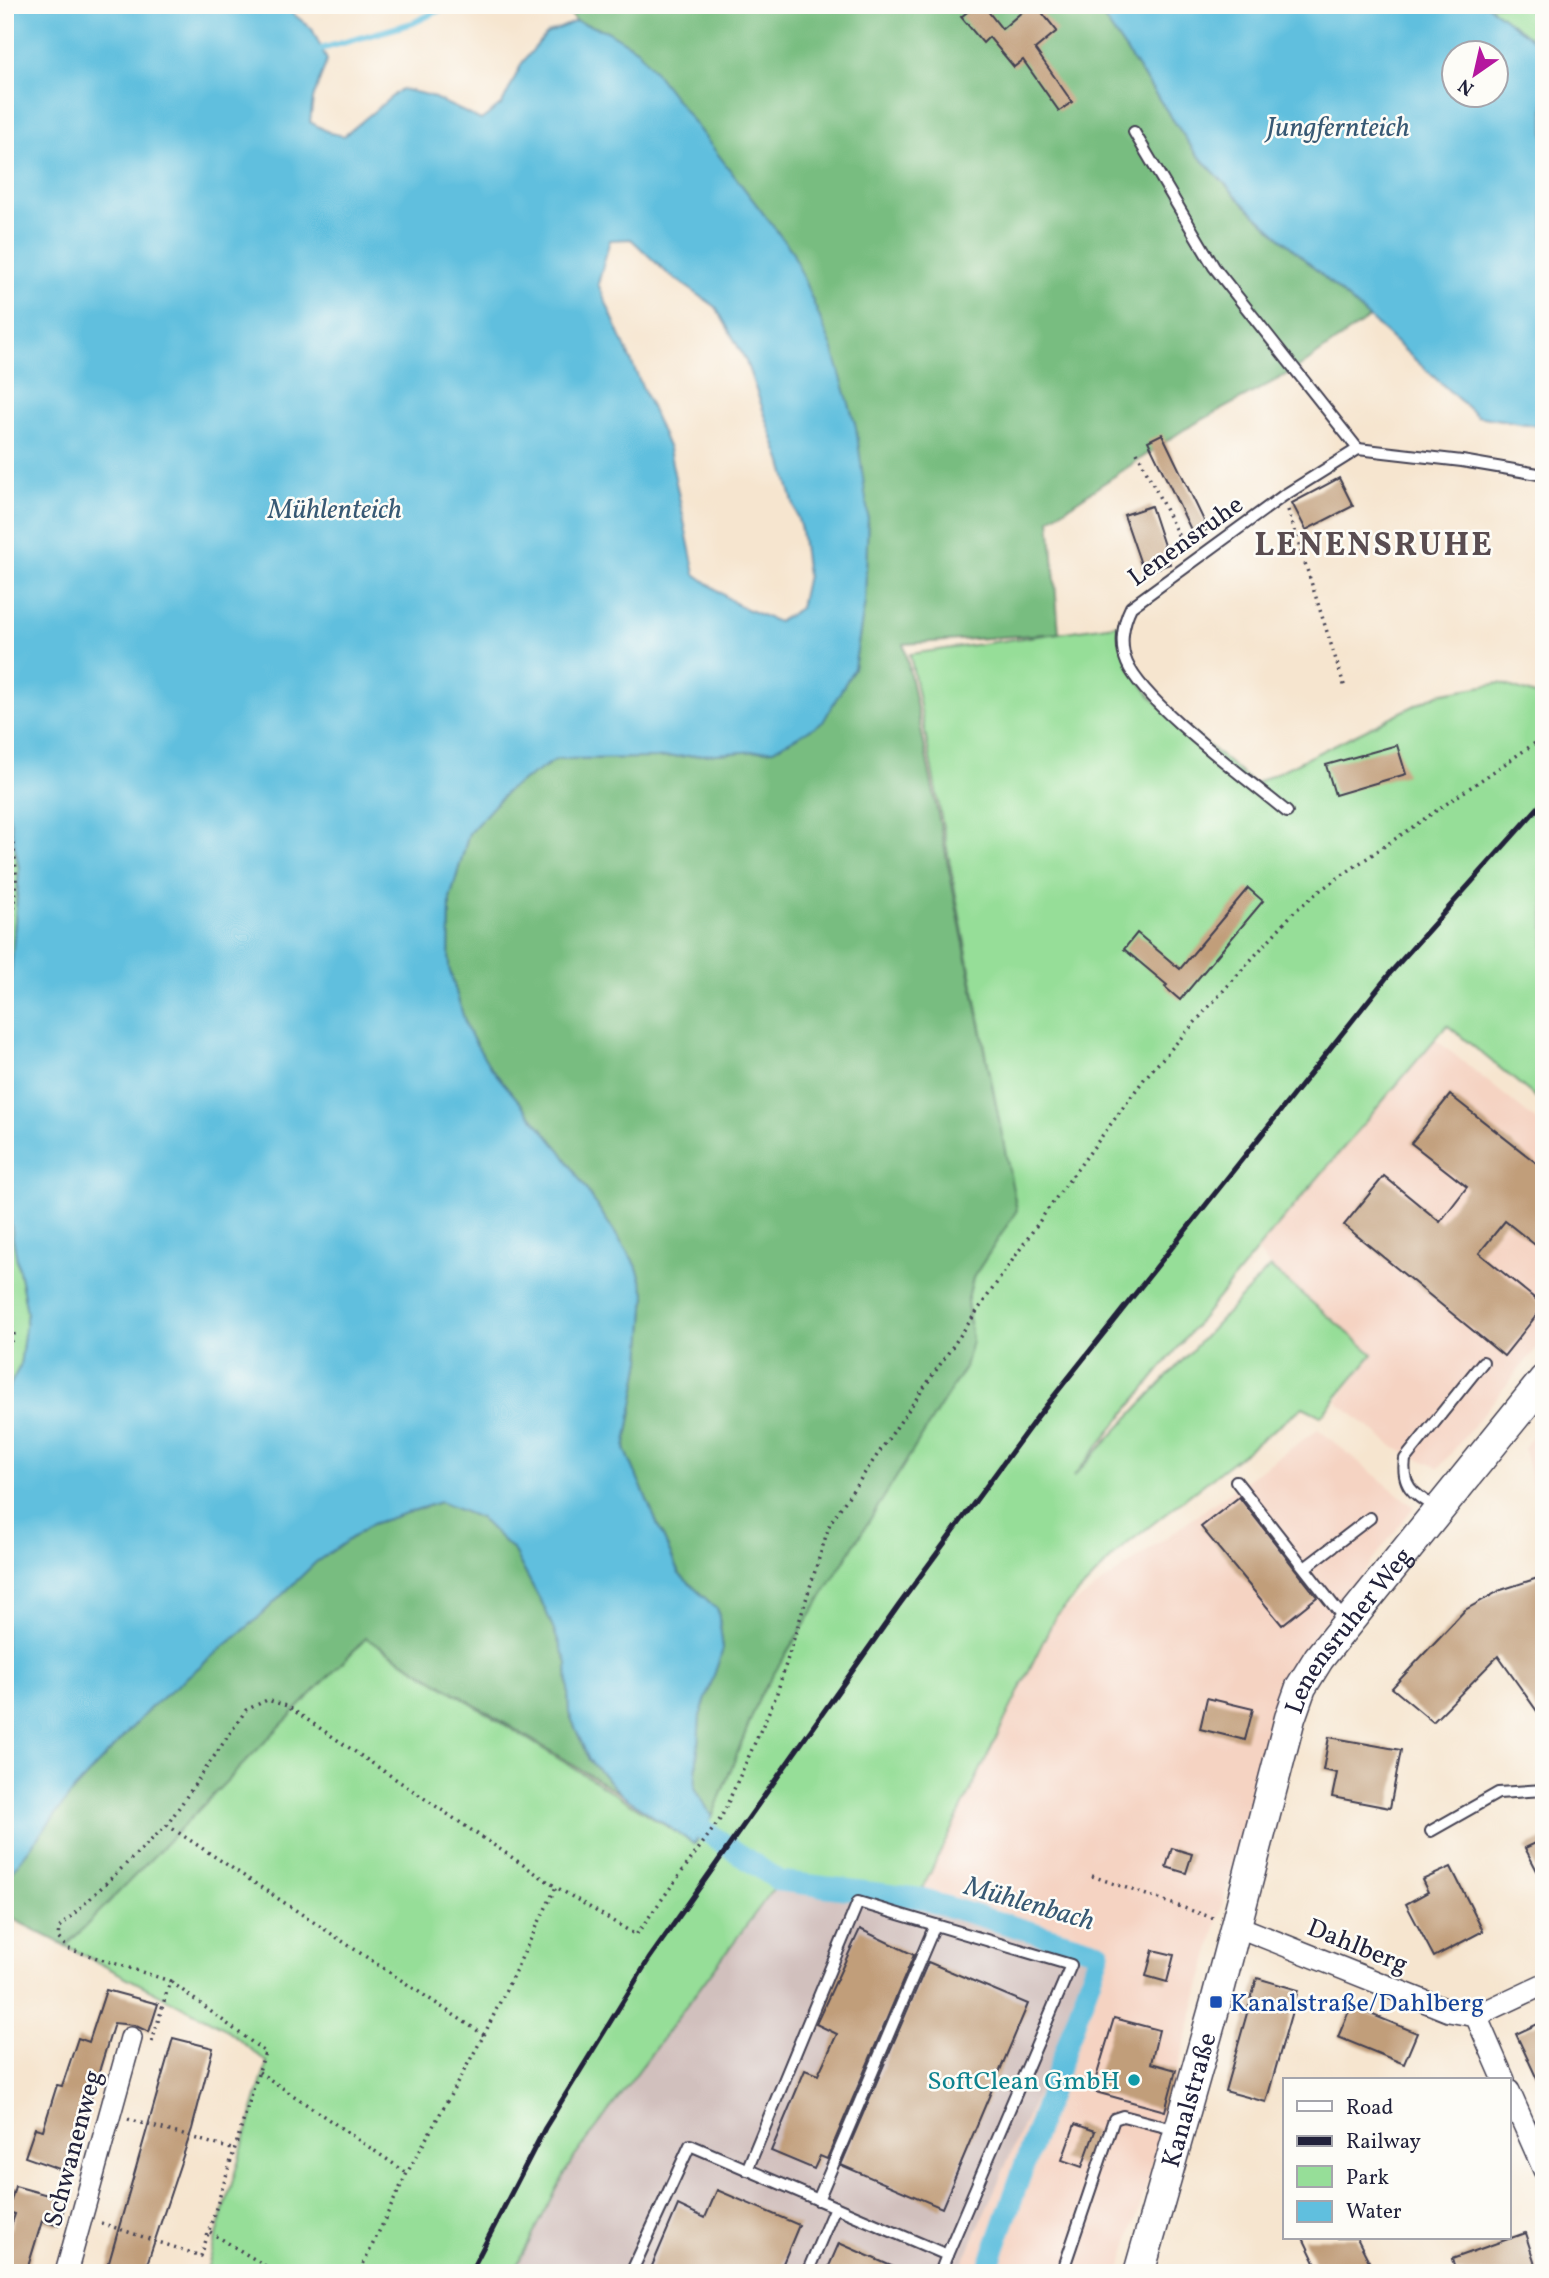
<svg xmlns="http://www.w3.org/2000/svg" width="1549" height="2278" font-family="Vollkorn,serif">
<rect width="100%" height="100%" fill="#fdfcf7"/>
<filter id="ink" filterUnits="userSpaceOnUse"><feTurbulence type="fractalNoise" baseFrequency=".0143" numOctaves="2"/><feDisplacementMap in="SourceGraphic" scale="14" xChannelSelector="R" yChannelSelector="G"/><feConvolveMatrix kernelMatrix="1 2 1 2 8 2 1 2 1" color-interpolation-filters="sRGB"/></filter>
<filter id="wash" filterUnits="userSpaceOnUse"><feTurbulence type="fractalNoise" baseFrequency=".00686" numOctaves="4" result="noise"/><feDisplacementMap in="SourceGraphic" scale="28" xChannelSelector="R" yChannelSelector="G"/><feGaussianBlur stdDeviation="1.57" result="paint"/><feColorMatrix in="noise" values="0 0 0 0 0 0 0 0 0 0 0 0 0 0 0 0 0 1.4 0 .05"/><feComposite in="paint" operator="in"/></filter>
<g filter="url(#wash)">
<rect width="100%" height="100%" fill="#f6e5cf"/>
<!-- built -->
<g fill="#f5d3c2">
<path d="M1435,1039L1544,1127V1339L1439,1468L1395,1448L1337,1402L1373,1354L1270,1267L1257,1250Z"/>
<path d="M1544,1419V1509L1537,1508L1524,1448Z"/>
<path d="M1318,1429L1414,1507L1305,1648L1277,1702L1143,2198L1119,2273H958L1100,1952L918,1898L1055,1617Z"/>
</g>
<!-- industrial -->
<path fill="#d1c0bd" d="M779,1881L918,1898L1100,1952L958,2273H513L571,2162Z"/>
<!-- green -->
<g fill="#96de98" stroke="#5c806a" stroke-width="2">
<path d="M1487,5H1544V48Z"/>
<path d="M1122,624L1127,663L1152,698L1254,784L1438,694L1500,683L1544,698V1104L1447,1025L1257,1250L1073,1477L1270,1267L1373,1354L1321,1416L1303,1407L1123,1547L1055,1617L918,1898L779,1881L571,2162L513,2273H206L267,2062L224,2028L66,1946L366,1638L695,1844L712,1817L760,1696L972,1341L967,1302L973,1278L1016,1210L910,654Z"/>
<path d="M5,793L19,869L5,1050Z"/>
<path d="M5,1172L13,1239L27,1312L20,1366L5,1395Z"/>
</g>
<!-- forest -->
<g fill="#78bd80" stroke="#4d705e" stroke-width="2">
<path d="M563,5H1095L1195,152L1247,207L1369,318L1297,369L1185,429L1050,519L1059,633L904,644L1017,1210L973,1278L967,1302L972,1341L965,1367L760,1696L712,1817L695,1788L700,1716L723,1649L718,1610L679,1574L625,1449L641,1360L646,1295L636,1265L561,1151L490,1067L467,1029L449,968L450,899L469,833L508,790L557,759L657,758L773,750L823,721L854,668L865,602L868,514L792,251L725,165L607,31L576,21Z"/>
<path d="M440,1502L480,1518L513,1550L546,1611L567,1663L569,1713L589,1760L622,1795L366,1638L66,1946L5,1915V1880L75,1789L152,1706L256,1620L316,1562L372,1524Z"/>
</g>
<!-- water -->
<g fill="#60bfde" stroke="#41708c" stroke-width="2" fill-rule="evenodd">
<path d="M5,5H289L292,13L312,29L327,60L313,99L310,122L330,133L344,136L401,89L428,95L481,120L502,104L522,63L546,34L576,21L607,31L638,50L792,251L832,347L856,427L868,514L865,602L854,668L823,722L773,750L657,758L557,759L508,790L469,833L450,899L449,968L467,1029L490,1067L561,1151L636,1265L646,1295L641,1360L625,1449L679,1574L718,1610L723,1649L700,1716L695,1788L712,1817L694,1844L622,1795L589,1760L569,1713L567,1663L546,1611L513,1550L480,1518L440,1502L372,1524L316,1562L256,1620L152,1706L75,1789L5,1880V1395L20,1366L27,1312L13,1239L5,1172V1050L19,869L5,793ZM631,239L667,273L716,307L745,359L782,463L801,530L807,575L800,608L778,622L739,606L695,574L669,449L598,284L610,240Z"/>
<path d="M1095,5H1487L1544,48V427L1477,416L1247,207L1195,152ZM1454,52H1496V94H1454Z"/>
</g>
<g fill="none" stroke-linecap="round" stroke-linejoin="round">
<!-- stream -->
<path stroke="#60bfde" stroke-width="6" d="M321,49L413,23L450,5"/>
<!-- canal -->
<path stroke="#60bfde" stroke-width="21" d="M704,1830L779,1881L918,1898L1100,1952L986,2273"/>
</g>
<g id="blocks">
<!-- building -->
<g fill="#c19e7a">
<path d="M976,5H983L1002,29L1030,5H1036L1057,31L1035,49L1072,102L1059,111L1023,60L1014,67L989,37L983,43L961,17Z"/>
<path d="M1162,434L1208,529L1194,536L1148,441Z"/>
<path d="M1339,478L1353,506L1306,530L1292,503Z"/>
<path d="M1151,506L1170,564L1144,573L1124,515Z"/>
<path d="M1397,745L1406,774L1335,795L1326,765Z"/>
<path d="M1248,888L1263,901L1180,1000L1165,987L1167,985L1124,949L1137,933L1180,969Z"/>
<path d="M1450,1095L1544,1169V1252L1505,1221L1479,1253L1544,1306L1504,1356L1344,1225L1384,1176L1440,1222L1467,1187L1411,1143Z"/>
<path d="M1239,1497L1317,1597L1282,1625L1201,1527Z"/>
<path d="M1544,1576V1721L1498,1656L1433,1722L1392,1688L1465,1610L1501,1590Z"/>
<path d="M1207,1698L1253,1709L1245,1740L1200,1729Z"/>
<path d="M1329,1737L1401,1750L1390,1808L1332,1797L1337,1773L1323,1770Z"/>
<path d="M1544,1839V1884L1525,1848Z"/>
<path d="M1172,1848L1192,1854L1186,1873L1166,1867Z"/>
<path d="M1451,1867L1483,1931L1434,1957L1406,1904L1428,1892L1422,1880Z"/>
<path d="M860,1929L914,1955L827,2159L820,2156L814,2169L771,2151L805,2070L818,2075L837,2034L816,2024Z"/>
<path d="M1153,1950L1174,1955L1167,1982L1146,1976Z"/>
<path d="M928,1962L1028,2004L942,2208L841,2165Z"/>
<path d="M1257,1978L1298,1990L1266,2102L1225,2091Z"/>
<path d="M106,1990L158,2004L149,2032L134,2025L114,2023L68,2172L25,2157L35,2128L43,2130L57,2085L62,2086L78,2038L89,2042Z"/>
<path d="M1351,2006L1417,2033L1404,2064L1338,2037Z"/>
<path d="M1114,2018L1159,2030L1151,2063L1176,2070L1165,2111L1092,2091Z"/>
<path d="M1544,2021V2094L1516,2034Z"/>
<path d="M173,2038L213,2048L192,2129L144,2273H106Z"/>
<path d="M1075,2124L1095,2131L1082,2167L1062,2160Z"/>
<path d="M15,2186L66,2200L59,2226L42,2221L26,2273L5,2268V2244L15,2214L8,2212Z"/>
<path d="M717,2190L799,2225L779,2273H649L678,2205L705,2218Z"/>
<path d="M1525,2233L1538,2273H1456L1452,2259Z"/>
<path d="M1303,2238H1357L1375,2273H1320Z"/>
<path d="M839,2243L907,2273H826Z"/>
</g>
</g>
</g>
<g filter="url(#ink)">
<use href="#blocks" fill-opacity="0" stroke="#423f51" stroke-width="2"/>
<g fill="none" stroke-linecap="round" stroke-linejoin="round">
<!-- lane casing -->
<g stroke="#423f51" stroke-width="14">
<g id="lane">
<path d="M1535,5L1544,12"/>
<path d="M1134,132L1214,267L1358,449"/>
<path d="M1287,812C1249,780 1145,705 1127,663C1119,645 1123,623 1131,607L1283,496L1358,449L1462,461L1544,475"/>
<path d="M1236,1481L1345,1620"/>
<path d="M1436,1508C1414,1494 1401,1487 1405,1459L1483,1362"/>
<path d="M1306,1567L1370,1518"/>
<path d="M1431,1831L1498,1793L1544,1790"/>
<path d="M747,2170L858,1902L1071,1965L947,2255L835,2207"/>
<path d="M818,2200L935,1925"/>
<path d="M631,2273L690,2145L835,2207L807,2273"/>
<path d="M940,2273L947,2255"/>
<path d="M1062,2273L1114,2119L1123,2116L1177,2130"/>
</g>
</g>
<!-- street casing -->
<g stroke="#423f51" stroke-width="24">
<g id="street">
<path d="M1234,1925L1449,2011L1476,2016L1504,2080"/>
<path d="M1476,2016L1544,1984"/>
<path d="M1509,2091L1544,2170"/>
<path d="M66,2273L131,2038"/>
</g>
</g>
<!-- secondary casing -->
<g stroke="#423f51" stroke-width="33">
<g id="secondary">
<path id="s1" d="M1139,2273L1216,2002L1290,1718L1301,1687L1319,1658L1544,1380"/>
</g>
</g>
<!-- path -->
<g stroke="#423f51" stroke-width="3.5" stroke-dasharray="2 5" stroke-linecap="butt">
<path d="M1137,452L1186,551"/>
<path d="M1288,510L1345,688"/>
<path d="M5,817C23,861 16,915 5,960"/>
<path d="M5,1203V1234"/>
<path d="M5,1292L14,1335L5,1354"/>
<path d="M167,1825L484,2035L407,2173L359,2273"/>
<path d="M1092,1876L1213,1918"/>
<path d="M484,2035L556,1887L636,1935L721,1818L776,1696L830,1523L1050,1206L1145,1078L1294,912L1319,891L1544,737"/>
<path d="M152,2042L170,1981L69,1949L58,1938L59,1928L167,1825L246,1710L267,1700L287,1706L556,1887"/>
<path d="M259,2072L407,2173"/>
<path d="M128,2119L235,2150"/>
<path d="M101,2223L201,2256L265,2052L170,1981"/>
<path d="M210,2232L277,2273"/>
</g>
<!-- lane -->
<use href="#lane" stroke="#fff" stroke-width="10"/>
<!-- street -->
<use href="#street" stroke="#fff" stroke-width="21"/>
<!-- secondary -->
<use href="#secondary" stroke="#fff" stroke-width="30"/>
<!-- rail -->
<path stroke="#22223b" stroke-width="5" d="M470,2273L545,2128L649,1959L899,1605L1038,1416L1391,972L1544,801"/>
</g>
</g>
<!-- markers -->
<rect fill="#1a4fb4" stroke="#fdfcf7" stroke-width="2.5" x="1209" y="1995" width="14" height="14" rx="3.5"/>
<circle fill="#0f9aa8" stroke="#fdfcf7" stroke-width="2.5" cx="1134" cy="2080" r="7"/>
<g text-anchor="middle" stroke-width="5" stroke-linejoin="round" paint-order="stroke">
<!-- street labels -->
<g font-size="26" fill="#22223b" stroke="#fdfcf7">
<text transform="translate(1185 540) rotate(-36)" y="9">Lenensruhe</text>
<text dy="9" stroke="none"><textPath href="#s1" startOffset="681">Lenensruher Weg</textPath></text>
<text transform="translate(1358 1945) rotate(22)" y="9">Dahlberg</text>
<text dy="9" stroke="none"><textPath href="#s1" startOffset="180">Kanalstraße</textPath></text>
<text transform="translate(72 2148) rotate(-75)" y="9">Schwanenweg</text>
</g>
<!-- transit labels -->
<g font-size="26" fill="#164399" stroke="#fdfcf7" text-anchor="start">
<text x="1230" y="2011">Kanalstraße/Dahlberg</text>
</g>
<!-- culture labels -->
<g font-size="26" fill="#0d838f" stroke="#fdfcf7" text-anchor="end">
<text x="1120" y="2089">SoftClean GmbH</text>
</g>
<!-- water labels -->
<g font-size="28" font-style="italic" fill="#385974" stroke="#fdfcf7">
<text x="1338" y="136">Jungfernteich</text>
<text x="335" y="518">Mühlenteich</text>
<text transform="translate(1030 1902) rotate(16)" y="10">Mühlenbach</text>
</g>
<!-- district labels -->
<g font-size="33" font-weight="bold" letter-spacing="2" fill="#5a4d51" stroke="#fdfcf7">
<text x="1374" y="555">LENENSRUHE</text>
</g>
</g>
<!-- margin -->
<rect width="1549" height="2278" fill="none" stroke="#fdfcf7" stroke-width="28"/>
<!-- legend -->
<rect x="1283" y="2078" width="228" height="161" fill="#fdfcf7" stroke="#a5a5ac" stroke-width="2"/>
<rect x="1297" y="2101" width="35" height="10" fill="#ffffff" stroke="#a5a5ac" stroke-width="2"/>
<text x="1346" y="2114" font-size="21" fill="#22223b">Road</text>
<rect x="1297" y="2136" width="35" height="10" fill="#22223b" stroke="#a5a5ac" stroke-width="2"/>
<text x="1346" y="2148" font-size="21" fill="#22223b">Railway</text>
<rect x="1297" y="2166" width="35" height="21" fill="#96de98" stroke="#a5a5ac" stroke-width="2"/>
<text x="1346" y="2184" font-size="21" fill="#22223b">Park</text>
<rect x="1297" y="2201" width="35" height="21" fill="#60bfde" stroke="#a5a5ac" stroke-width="2"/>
<text x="1346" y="2218" font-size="21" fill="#22223b">Water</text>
<!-- north arrow -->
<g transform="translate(1475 74) rotate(214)"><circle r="33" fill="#fdfcf7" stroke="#a5a5ac" stroke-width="2"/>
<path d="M0-5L12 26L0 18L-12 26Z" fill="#b5179e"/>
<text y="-10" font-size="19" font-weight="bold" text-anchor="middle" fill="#22223b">N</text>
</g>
</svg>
